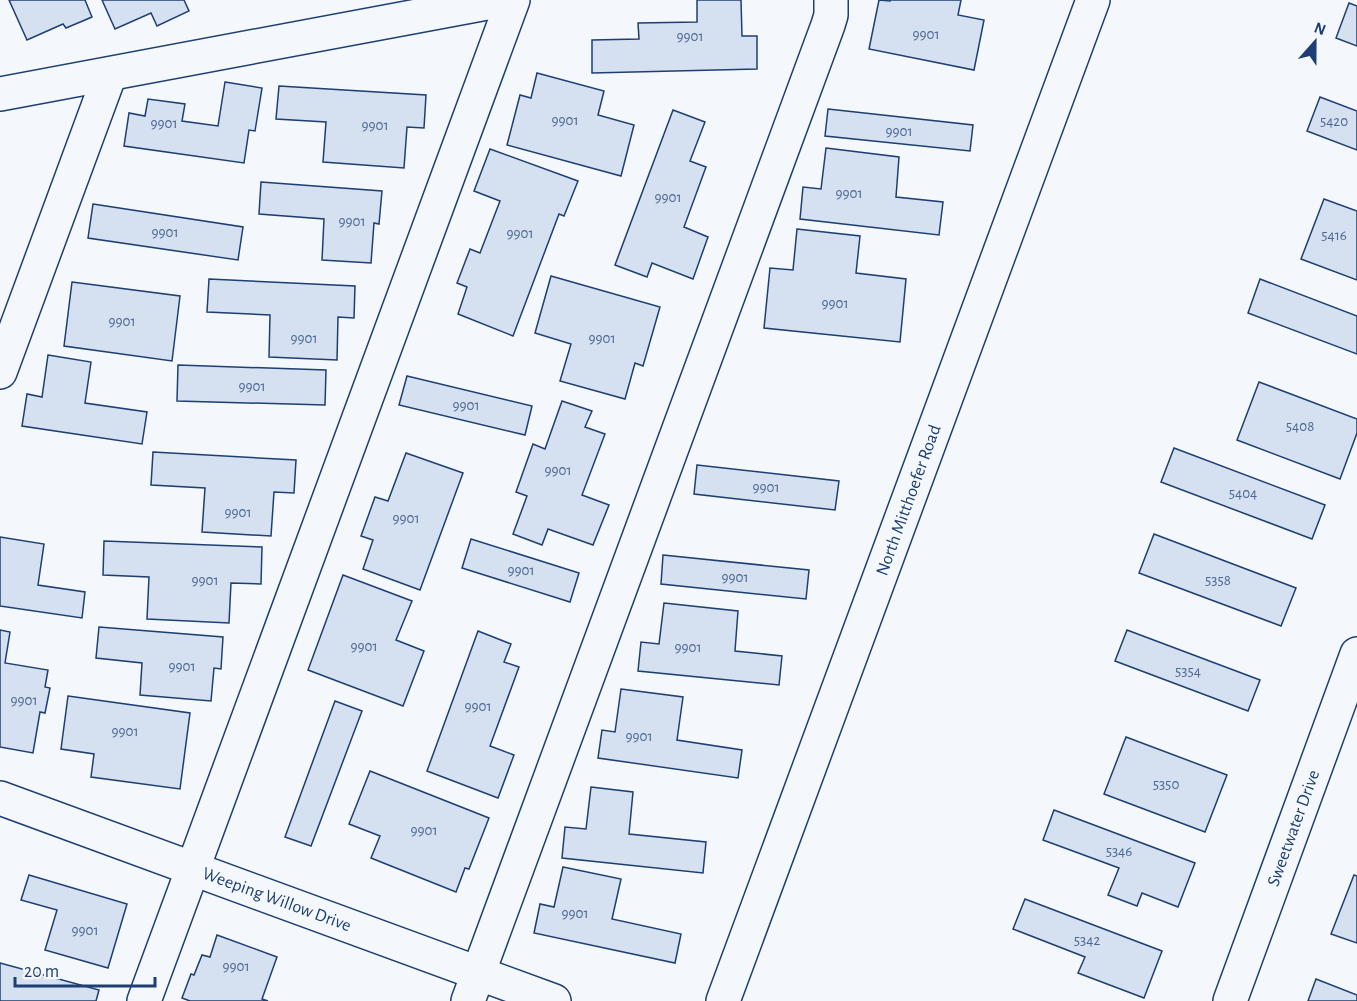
<svg xmlns="http://www.w3.org/2000/svg" width="1357" height="1001" font-family="'Alegreya Sans',sans-serif">
<rect width="100%" height="100%" fill="#f4f7fb"/>
<!-- building -->
<g fill="#d5e0f0" stroke="#1d3f73" stroke-width="1.5">
<path d="M9,0H85L92,17L66,28L63,24L27,40Z"/>
<path d="M102,0H184L189,11L157,26L151,13L115,29Z"/>
<path d="M697,0H741L742,36H757V69L592,73V40L639,39L638,23L697,22Z"/>
<path d="M879,0L890,1V0H961L958,15L984,20L974,70L869,49Z"/>
<path d="M1349,3L1357,6V46L1336,38Z"/>
<path d="M537,73L604,91L598,115L634,125L621,176L507,145L520,95L531,98Z"/>
<path d="M225,82L262,88L255,131L249,130L244,163L124,146L129,113L145,116L148,99L185,104L182,121L218,126Z"/>
<path d="M279,86L426,95L424,128L407,127L404,168L323,162L326,122L276,119Z"/>
<path d="M1320,97L1357,111V150L1307,131Z"/>
<path d="M828,109L973,125L970,151L825,136Z"/>
<path d="M673,110L705,122L690,161L706,167L684,227L708,237L693,279L652,263L647,277L615,265Z"/>
<path d="M826,148L899,157L896,197L943,202L939,235L800,219L803,187L821,189Z"/>
<path d="M490,149L578,181L564,216L559,214L513,336L458,314L467,287L457,283L470,249L480,253L500,201L474,191Z"/>
<path d="M261,182L382,191L379,224L374,223L371,263L322,260L324,219L259,214Z"/>
<path d="M1324,199L1357,211V280L1301,259Z"/>
<path d="M93,204L243,227L238,260L88,238Z"/>
<path d="M797,229L860,236L856,273L906,279L900,342L764,328L770,268L793,270Z"/>
<path d="M551,276L660,307L643,366L635,363L625,399L560,381L571,344L535,333Z"/>
<path d="M209,279L355,286L354,318L338,317L337,360L269,357L270,315L207,312Z"/>
<path d="M1260,279L1357,316V354L1248,313Z"/>
<path d="M72,282L180,296L172,361L64,346Z"/>
<path d="M48,355L91,362L85,403L147,412L142,444L22,426L27,394L42,397Z"/>
<path d="M178,365L326,370L325,405L177,401Z"/>
<path d="M407,376L532,406L525,435L399,405Z"/>
<path d="M1259,382L1357,419V433L1340,479L1237,440Z"/>
<path d="M562,401L592,411L585,427L605,434L582,495L609,505L593,545L548,529L542,545L513,534L527,496L516,492L533,444L545,449Z"/>
<path d="M1174,448L1325,505L1312,539L1161,482Z"/>
<path d="M153,452L296,460L294,493L274,492L271,536L202,532L205,488L151,485Z"/>
<path d="M406,453L463,473L420,590L363,569L373,540L361,536L375,497L388,501Z"/>
<path d="M697,465L839,481L835,510L694,494Z"/>
<path d="M1154,534L1296,588L1281,626L1139,573Z"/>
<path d="M0,537L44,544L38,585L85,592L82,618L0,606Z"/>
<path d="M471,539L579,573L570,602L462,568Z"/>
<path d="M104,541L262,547L261,584L231,583L229,623L147,619L149,577L103,575Z"/>
<path d="M663,555L809,570L806,599L661,584Z"/>
<path d="M343,575L412,601L396,640L424,651L403,706L308,670Z"/>
<path d="M664,603L738,611L735,651L782,656L779,685L638,671L641,642L659,644Z"/>
<path d="M99,627L223,637L221,669L214,668L211,701L140,695L142,663L96,658Z"/>
<path d="M0,630L10,632L5,663L48,670L45,687L50,688L45,713L40,712L33,753L0,747Z"/>
<path d="M1127,630L1260,680L1248,711L1115,661Z"/>
<path d="M478,631L511,644L504,662L519,667L490,746L514,755L498,798L427,771Z"/>
<path d="M621,689L683,697L677,740L742,750L738,778L598,758L602,730L615,732Z"/>
<path d="M68,696L190,713L180,789L91,777L94,754L61,749Z"/>
<path d="M335,701L362,711L311,846L285,837Z"/>
<path d="M1126,737L1227,775L1205,832L1104,794Z"/>
<path d="M370,771L489,818L469,869L465,868L456,892L371,858L380,836L349,824Z"/>
<path d="M591,787L633,792L629,834L706,842L703,873L562,858L565,827L586,829Z"/>
<path d="M1054,810L1195,863L1178,907L1142,893L1137,906L1108,895L1119,868L1043,840Z"/>
<path d="M563,867L621,879L612,919L681,934L675,963L534,933L540,904L554,907Z"/>
<path d="M29,875L127,904L108,968L45,950L57,910L21,900Z"/>
<path d="M1354,875L1357,876V943L1331,934Z"/>
<path d="M1025,899L1162,951L1144,998L1078,973L1085,957L1013,929Z"/>
<path d="M217,935L277,957L262,999L268,1001H190L182,998L191,974L194,975L202,955L210,957Z"/>
<path d="M0,963L99,990L96,1001H0Z"/>
<path d="M1316,979L1357,995V1001H1308Z"/>
</g>
<g fill="none" stroke-linecap="round" stroke-linejoin="round">
<!-- minor casing -->
<g stroke="#1d3f73" stroke-width="36">
<g id="minor">
<path d="M0,94L503,0"/>
<path d="M0,372L110,74"/>
<path d="M0,798L554,1001"/>
<path d="M144,1001L513,0"/>
<path d="M468,1001L828,25L831,15V0"/>
<path d="M1230,1001L1357,654"/>
</g>
</g>
<!-- major casing -->
<g stroke="#1d3f73" stroke-width="36">
<path id="major" d="M723,1001L1093,0"/>
</g>
<!-- minor -->
<use href="#minor" stroke="#f4f7fb" stroke-width="33"/>
<!-- major -->
<use href="#major" stroke="#f4f7fb" stroke-width="33"/>
</g>
<g text-anchor="middle" stroke-width="4.5" stroke-linejoin="round" paint-order="stroke">
<!-- number labels -->
<g font-size="15" fill="#4b6792">
<text x="926" y="39">9901</text>
<text x="690" y="41">9901</text>
<text x="565" y="125">9901</text>
<text x="1334" y="126">5420</text>
<text x="164" y="128">9901</text>
<text x="375" y="130">9901</text>
<text x="899" y="136">9901</text>
<text x="849" y="198">9901</text>
<text x="668" y="202">9901</text>
<text x="352" y="226">9901</text>
<text x="165" y="237">9901</text>
<text x="520" y="238">9901</text>
<text x="1334" y="240">5416</text>
<text x="835" y="308">9901</text>
<text x="122" y="326">9901</text>
<text x="304" y="343">9901</text>
<text x="602" y="343">9901</text>
<text x="252" y="391">9901</text>
<text x="466" y="410">9901</text>
<text x="1300" y="431">5408</text>
<text x="558" y="475">9901</text>
<text x="766" y="492">9901</text>
<text x="1243" y="498">5404</text>
<text x="238" y="517">9901</text>
<text x="406" y="523">9901</text>
<text x="521" y="575">9901</text>
<text x="735" y="582">9901</text>
<text x="205" y="585">9901</text>
<text x="1218" y="585">5358</text>
<text x="364" y="651">9901</text>
<text x="688" y="652">9901</text>
<text x="182" y="671">9901</text>
<text x="1188" y="676">5354</text>
<text x="24" y="705">9901</text>
<text x="478" y="711">9901</text>
<text x="125" y="736">9901</text>
<text x="639" y="741">9901</text>
<text x="1166" y="789">5350</text>
<text x="424" y="835">9901</text>
<text x="1119" y="856">5346</text>
<text x="575" y="918">9901</text>
<text x="85" y="935">9901</text>
<text x="1087" y="945">5342</text>
<text x="236" y="971">9901</text>
</g>
<!-- street labels -->
<g font-size="18" fill="#1d3f73" stroke="#f4f7fb">
<text transform="translate(908 500) rotate(-70)" y="6">North Mitthoefer Road</text>
<text transform="translate(1293 828) rotate(-70)" y="6">Sweetwater Drive</text>
<text transform="translate(277 899) rotate(20)" y="6">Weeping Willow Drive</text>
</g>
</g>
<!-- north arrow -->
<g transform="translate(1315 42) rotate(21)" stroke="#f4f7fb" stroke-width="4.5" paint-order="stroke">
<path d="M0-4.5L10 22L0 15L-10 22Z" fill="#1d3f73"/>
<text y="-9" font-size="16" font-weight="bold" text-anchor="middle" fill="#1d3f73">N</text>
</g>
<!-- scale -->
<path d="M15 977v9h140v-9" fill="none" stroke="#1d3f73" stroke-width="3"/>
<text x="24" y="977" font-size="18" fill="#1d3f73" stroke="#f4f7fb" stroke-width="4.5" paint-order="stroke">20 m</text>
</svg>
